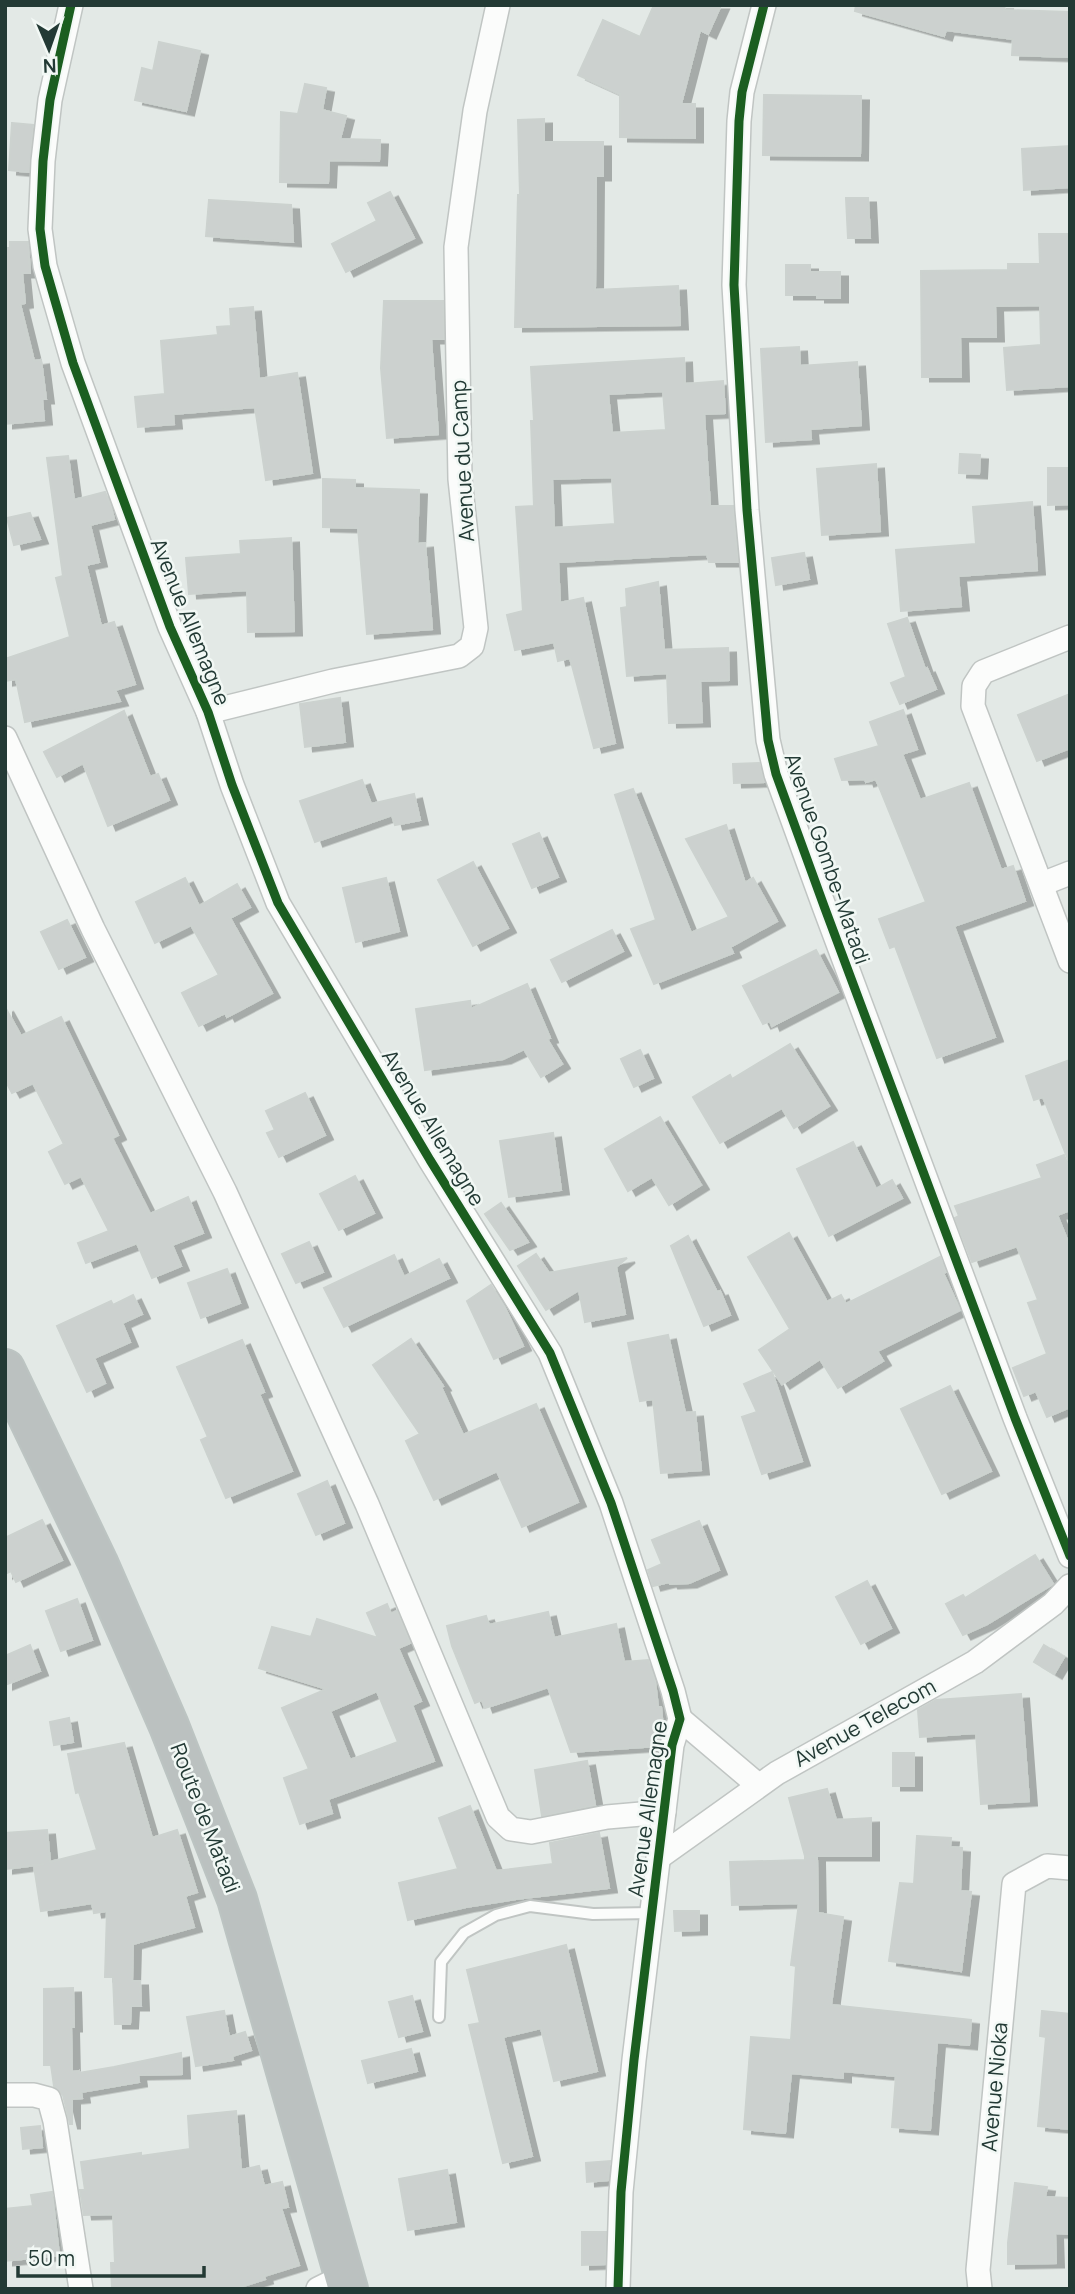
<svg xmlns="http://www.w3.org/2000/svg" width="1075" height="2294" font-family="Manrope,sans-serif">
<defs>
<filter id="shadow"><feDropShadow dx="8" dy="4.5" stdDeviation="0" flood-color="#0004"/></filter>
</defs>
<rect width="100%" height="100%" fill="#e3e9e6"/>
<!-- building -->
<g fill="#ccd1cf" stroke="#ccd2cf" stroke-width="2" fill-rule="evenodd" filter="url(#shadow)">
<path d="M654,5H721L708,34L700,30L681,104H695V138L620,137V94L578,75L603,20L640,37Z"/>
<path d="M856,5H1005L1004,10L1070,12V57L1012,55L1013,39L946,30L944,36L855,11Z"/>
<path d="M159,42L200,51L186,111L135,100L142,68L153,71Z"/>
<path d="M305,84L326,88L322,110L346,116L340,139L380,140L379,161L329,160L328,183L280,182L281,112L298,114Z"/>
<path d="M764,95L861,96L860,156L763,155Z"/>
<path d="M544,119V142H603V176H596L595,290L678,286L680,325L515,327L518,195H520L518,120Z"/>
<path d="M12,123L33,125L29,172L9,170Z"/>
<path d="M1070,146V187L1024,190L1022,149Z"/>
<path d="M390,192L414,238L346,272L332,244L377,221L368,203Z"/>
<path d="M846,198H868L870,238H848Z"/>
<path d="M209,200L291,205L293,242L206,236Z"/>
<path d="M1039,234H1070V386L1007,390L1004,348L1041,345L1040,305L995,306L996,337H960L961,377H922L921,271L1008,270V264H1040Z"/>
<path d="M10,242H28L30,273H22L25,303L20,304L34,361L41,360L46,399H42L44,420L5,424V248H10Z"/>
<path d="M786,265H810V272H840V298H817V295H786Z"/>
<path d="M384,301H443L444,339H431L438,434L387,438L381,368Z"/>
<path d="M253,307L259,379L297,373L312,473L266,480L255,407L173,414L174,424L138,427L135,397L165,394L161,341L218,335L217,327L231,326L230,309Z"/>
<path d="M799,347L800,366L857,362L861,425L810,429L811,439L766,442L761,349Z"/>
<path d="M684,358L685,384L723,381L725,413L704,414L710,506H733L738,562H709L707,554L558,562L560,603L583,598L615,743L594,748L570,658L558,661L554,642L515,650L507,615L523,611L516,507L534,506L531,421H534L531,367ZM663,391L666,430L612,433L608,394ZM612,477L615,524L554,528L552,479Z"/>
<path d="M960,454L980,455L979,474L959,473Z"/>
<path d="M68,456L74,500L105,492L110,503L114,519L90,525L99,562L86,565L101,626L114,622L135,684L115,690L120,701L25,722L16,679L5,681V659L70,637L56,578L63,576L47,458Z"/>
<path d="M876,464L880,531L822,535L817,469Z"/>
<path d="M1048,468H1070V504L1048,505Z"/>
<path d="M323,479L355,480V488L419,490L417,544L425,543L432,629L367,634L358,528L323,527Z"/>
<path d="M1032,502L1037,570L958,576L961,606L901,611L896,550L976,544L973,507Z"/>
<path d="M30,513L40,539L14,545L7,518Z"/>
<path d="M291,538L294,631L248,632L247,590L189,594L186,558L241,554L240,541Z"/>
<path d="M804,553L809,579L776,585L772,558Z"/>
<path d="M658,582L664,650L728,648L729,680L700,681L702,722L669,723L667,673L627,676L621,608L627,607L626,589Z"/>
<path d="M907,618L925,669L927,668L936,689L900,704L891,683L906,677L888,624Z"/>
<path d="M1070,694V748L1037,761L1018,715Z"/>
<path d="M340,698L345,742L305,747L300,704Z"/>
<path d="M903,710L917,749L902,754L920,800L969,783L1001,870L1013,866L1025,901L954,926L995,1037L937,1058L895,946L890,948L879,919L926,902L876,779L866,782L865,779L842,780L835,759L879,746L870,722Z"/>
<path d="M124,711L150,777L158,774L169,800L108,826L83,763L57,777L44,752Z"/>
<path d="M759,763L764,782L734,783L733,764Z"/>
<path d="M362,780L371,804L414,794L420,820L395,825L392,815L315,842L300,801Z"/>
<path d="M633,789L691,933L729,917L686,839L726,825L745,883L753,878L777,921L730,947L733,953L654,984L631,929L656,920L615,795Z"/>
<path d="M539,833L558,877L532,888L513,844Z"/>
<path d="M473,862L508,928L473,946L438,880Z"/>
<path d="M185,878L199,906L237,884L250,907L230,918L272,993L227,1017L225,1013L199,1026L182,993L219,975L191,925L155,943L136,902Z"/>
<path d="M386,878L399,931L356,942L343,888Z"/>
<path d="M67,920L85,957L59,969L41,932Z"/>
<path d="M612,930L623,951L562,982L551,960Z"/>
<path d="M816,950L838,992L772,1026L770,1021L763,1024L743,986Z"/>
<path d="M527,984L550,1038L547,1039L562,1064L541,1077L524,1049L503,1059L425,1070L416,1009L470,1001L471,1009Z"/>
<path d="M5,1007L21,1036L61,1017L118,1135L112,1138L150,1214L188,1197L203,1233L172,1245L181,1266L152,1278L137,1243L86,1263L78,1243L109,1231L81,1176L65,1184L49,1152L64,1144L33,1083L12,1093L5,1080Z"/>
<path d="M790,1044L829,1106L794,1128L782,1108L720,1143L693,1097L730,1075L732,1079Z"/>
<path d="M640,1050L653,1078L634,1087L621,1059Z"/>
<path d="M1070,1060V1162H1069L1043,1097L1034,1100L1026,1076Z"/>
<path d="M305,1093L325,1135L279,1157L267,1133L275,1130L266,1111Z"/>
<path d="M660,1117L701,1185L669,1205L652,1177L628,1191L605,1149Z"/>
<path d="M553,1133L561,1190L509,1197L500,1141Z"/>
<path d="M853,1142L876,1189L892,1180L902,1198L829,1236L797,1169Z"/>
<path d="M1064,1155L1070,1170V1210L1057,1215L1070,1247V1407L1047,1417L1036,1391L1024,1396L1013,1368L1047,1354L1028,1303L1038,1300L1017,1246L972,1262L955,1218L959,1216L955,1206L1042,1178L1037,1165Z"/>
<path d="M355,1176L374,1213L339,1230L320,1194Z"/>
<path d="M501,1203L528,1242L510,1250L485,1214Z"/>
<path d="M789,1233L827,1302L841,1295L846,1304L940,1257L946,1272L943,1273L960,1310L877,1351L883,1361L838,1388L820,1359L782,1384L759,1350L790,1329L748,1257Z"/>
<path d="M688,1236L717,1292L720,1291L730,1315L704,1326L671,1246Z"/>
<path d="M309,1242L323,1272L296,1283L282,1254Z"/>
<path d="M536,1254L549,1273L627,1258L616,1267L625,1314L585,1322L579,1290L546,1310L518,1266Z"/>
<path d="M394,1255L404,1277L439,1259L449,1278L344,1327L324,1288Z"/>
<path d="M227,1269L240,1303L201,1318L188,1283Z"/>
<path d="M491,1285L505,1308L523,1346L494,1359L467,1301Z"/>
<path d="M133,1295L142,1314L122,1323L130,1342L94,1358L105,1383L87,1392L57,1326L111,1301L113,1305Z"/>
<path d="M668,1335L685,1413L695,1412L701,1470L661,1473L653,1399L640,1401L628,1343Z"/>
<path d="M411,1339L443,1386L441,1387L463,1435L536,1404L578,1502L522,1527L497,1471L434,1500L406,1441L420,1434L373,1365Z"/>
<path d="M242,1340L264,1392L259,1394L292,1471L226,1498L201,1440L208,1437L177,1367Z"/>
<path d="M772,1372L802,1461L762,1474L742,1417L757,1412L744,1384Z"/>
<path d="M950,1386L991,1471L942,1494L901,1409Z"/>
<path d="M327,1481L344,1523L316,1535L298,1494Z"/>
<path d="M42,1520L62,1560L16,1582L11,1571L5,1574V1538Z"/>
<path d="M699,1521L719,1570L689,1583L670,1584L669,1582L653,1586L648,1570L662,1564L652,1540Z"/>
<path d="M1035,1555L1053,1584L987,1624L963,1635L946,1604L963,1595L965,1598Z"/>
<path d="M867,1581L891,1628L861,1644L836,1597Z"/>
<path d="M77,1599L92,1640L61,1651L46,1611Z"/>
<path d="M387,1604L391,1614L397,1611L410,1643L398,1648L421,1701L412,1705L434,1761L328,1799L332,1813L300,1824L284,1778L309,1769L282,1708L327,1689L259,1668L272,1627L311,1637L317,1619L378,1638L367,1613ZM377,1691L398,1742L350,1760L330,1711Z"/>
<path d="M548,1612L554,1638L616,1624L624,1662L648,1660L655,1681L658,1707H661L663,1728L658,1746L571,1752L548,1687L485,1708L482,1700L475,1703L452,1646L447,1626L486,1616L489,1625Z"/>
<path d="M30,1645L40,1671L5,1685V1656Z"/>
<path d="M1044,1645L1064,1657L1054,1674L1034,1662Z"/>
<path d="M1021,1694L1029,1801L981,1804L976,1733L920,1737L918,1710L936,1700Z"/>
<path d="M69,1718L73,1742L54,1745L50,1722Z"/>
<path d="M124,1743L152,1838L177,1830L197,1892L185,1896L194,1927L133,1944L132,1981H140L141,2006H131L130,2024H115L113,1977H105L107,1911L94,1913L92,1903L41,1911L34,1866L44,1864L5,1869V1833L47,1830L50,1862L97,1850L79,1792L76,1793L68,1754Z"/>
<rect x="893" y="1753" width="21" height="33"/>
<path d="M587,1761L595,1805L542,1816L535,1770Z"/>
<path d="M827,1789L836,1820L871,1818V1856H805L789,1798Z"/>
<path d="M470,1806L496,1871L553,1864L550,1843L599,1833L609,1888L516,1899L466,1907L408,1920L399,1883L458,1869L439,1818Z"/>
<path d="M917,1836L951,1838L950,1847L962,1848L960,1891L971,1892L961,1971L889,1961L900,1883L914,1884Z"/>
<path d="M805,1857L817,1858L818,1913L843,1917L831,2005L971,2020L969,2045L937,2042L930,2130L892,2127L896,2076L843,2071V2078L791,2073L785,2133L744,2129L751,2037L791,2040L796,1966L791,1965L799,1903L732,1905L730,1862L805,1860Z"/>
<path d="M674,1911H699V1930L675,1931Z"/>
<path d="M566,1945L597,2071L554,2081L541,2028L503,2037L532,2156L503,2163L469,2025L480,2023L467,1970Z"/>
<path d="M73,1988L74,2027H71L72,2072L79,2071V2073L114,2067L181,2053L182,2074L138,2075L139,2082L81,2092L82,2098L72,2099V2124H70L63,2095L54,2086L51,2065H44V1989Z"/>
<path d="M412,1996L422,2031L399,2037L389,2002Z"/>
<path d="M224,2011L229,2037L245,2032L251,2050L232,2056L233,2060L196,2066L187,2017Z"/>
<path d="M1042,2011L1070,2014V2129L1038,2126L1046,2037L1040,2036Z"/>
<path d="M411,2049L417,2071L368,2083L362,2061Z"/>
<path d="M236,2111L241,2170L259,2166L264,2186L282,2182L288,2207L281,2208L299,2265L264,2276L265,2279L234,2289H112L111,2263H115L113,2214L84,2215L80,2190H85L81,2162L141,2153V2156L190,2149L188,2116Z"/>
<path d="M40,2126L42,2147L23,2149L21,2128Z"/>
<path d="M610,2161L608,2180L587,2182L586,2163Z"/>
<path d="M447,2170L456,2222L408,2230L399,2179Z"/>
<path d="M1015,2183L1047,2187L1045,2197L1070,2198V2234L1055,2233L1056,2263L1008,2264V2243Z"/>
<path d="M52,2192L59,2255L5,2261V2209L33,2206L31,2195Z"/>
<path d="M582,2232H606L605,2264L582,2265Z"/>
</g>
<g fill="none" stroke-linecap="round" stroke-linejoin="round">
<!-- lane casing -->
<g stroke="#c0c5c3" stroke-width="14">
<path id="lane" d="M439,2017L441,1962L464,1933L496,1915L530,1906L593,1914L651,1913"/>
</g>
<!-- street casing -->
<g stroke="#c0c5c3" stroke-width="26">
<g id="street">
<path d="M71,5L50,100L43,161L40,229L45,266L73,363L170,627L208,712L232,785L278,903L430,1160L550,1353L611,1503L673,1691L680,1719L672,1745L634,2060L621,2192L618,2289"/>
<path d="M764,5L742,92L739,121L734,285L747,510L768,740L776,774L824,906L1015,1418L1070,1556"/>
<path d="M1070,637L983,672L974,686L973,706L1070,961"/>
<path d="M208,712L333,681L459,656L472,646L476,628L460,479L456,247L475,111L498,5"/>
<path d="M5,738L93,929L225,1192L367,1504L498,1817L511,1829L531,1832L607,1817L664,1812"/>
<path d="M1042,884L1070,873"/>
<path d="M680,1719L758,1785"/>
<path d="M658,1858L777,1773L975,1662L1053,1604L1070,1586"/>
<path d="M5,2095H34L49,2099L55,2121L81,2289"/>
<path d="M318,2289L344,2276"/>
<path d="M980,2289L978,2270L1014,1884L1047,1866L1070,1868"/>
</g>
</g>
<!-- highway casing -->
<g stroke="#bcc4c2" stroke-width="42">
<path id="highway" d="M5,1369L98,1563L169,1726L237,1899L348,2289"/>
</g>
<!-- lane -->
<use href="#lane" stroke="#fbfcfb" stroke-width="10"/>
<!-- street -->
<use href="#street" stroke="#fbfcfb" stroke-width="23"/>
<!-- highway -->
<use href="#highway" stroke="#bbc1c0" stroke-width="38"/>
<!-- cycleway casing -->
<g stroke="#f2f8f5" stroke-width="13">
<g id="cycleway">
<path d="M71,5L50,100L43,161L40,229L45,266L73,363L170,627L208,712L232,785L278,903L430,1160L550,1353L611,1503L673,1691L680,1719L672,1745L634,2060L621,2192L618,2289"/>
<path d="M764,5L742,92L739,121L734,285L747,510L768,740L776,774L824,906L1015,1418L1070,1556"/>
</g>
</g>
<!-- cycleway -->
<use href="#cycleway" stroke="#1b5e20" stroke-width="9"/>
</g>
<g text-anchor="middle" stroke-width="5" stroke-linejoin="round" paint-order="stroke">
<!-- street labels -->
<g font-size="21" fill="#233a35" stroke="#f2f8f5">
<text transform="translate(463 461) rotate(-93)" y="7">Avenue du Camp</text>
<text transform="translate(190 622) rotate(68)" y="7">Avenue Allemagne</text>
<text transform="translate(827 859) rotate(71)" y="7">Avenue Gombe-Matadi</text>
<text transform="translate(433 1128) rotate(59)" y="7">Avenue Allemagne</text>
<text transform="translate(865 1723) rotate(-29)" y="7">Avenue Telecom</text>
<text transform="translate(648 1809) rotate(-82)" y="7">Avenue Allemagne</text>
<text transform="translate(205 1818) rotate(69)" y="7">Route de Matadi</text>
<text transform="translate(995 2087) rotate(-85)" y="7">Avenue Nioka</text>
</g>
</g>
<!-- border -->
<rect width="1075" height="2294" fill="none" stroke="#233a35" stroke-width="14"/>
<!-- north arrow -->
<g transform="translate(49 49) rotate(178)" stroke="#f2f8f5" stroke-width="5" paint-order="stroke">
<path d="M0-5L12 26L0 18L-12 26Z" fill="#233a35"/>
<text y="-10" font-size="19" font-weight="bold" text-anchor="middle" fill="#233a35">N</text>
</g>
<!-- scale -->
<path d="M18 2266v10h186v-10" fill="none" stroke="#233a35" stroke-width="3.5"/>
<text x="28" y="2266" font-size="21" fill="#233a35" stroke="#f2f8f5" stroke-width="5" paint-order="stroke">50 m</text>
</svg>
